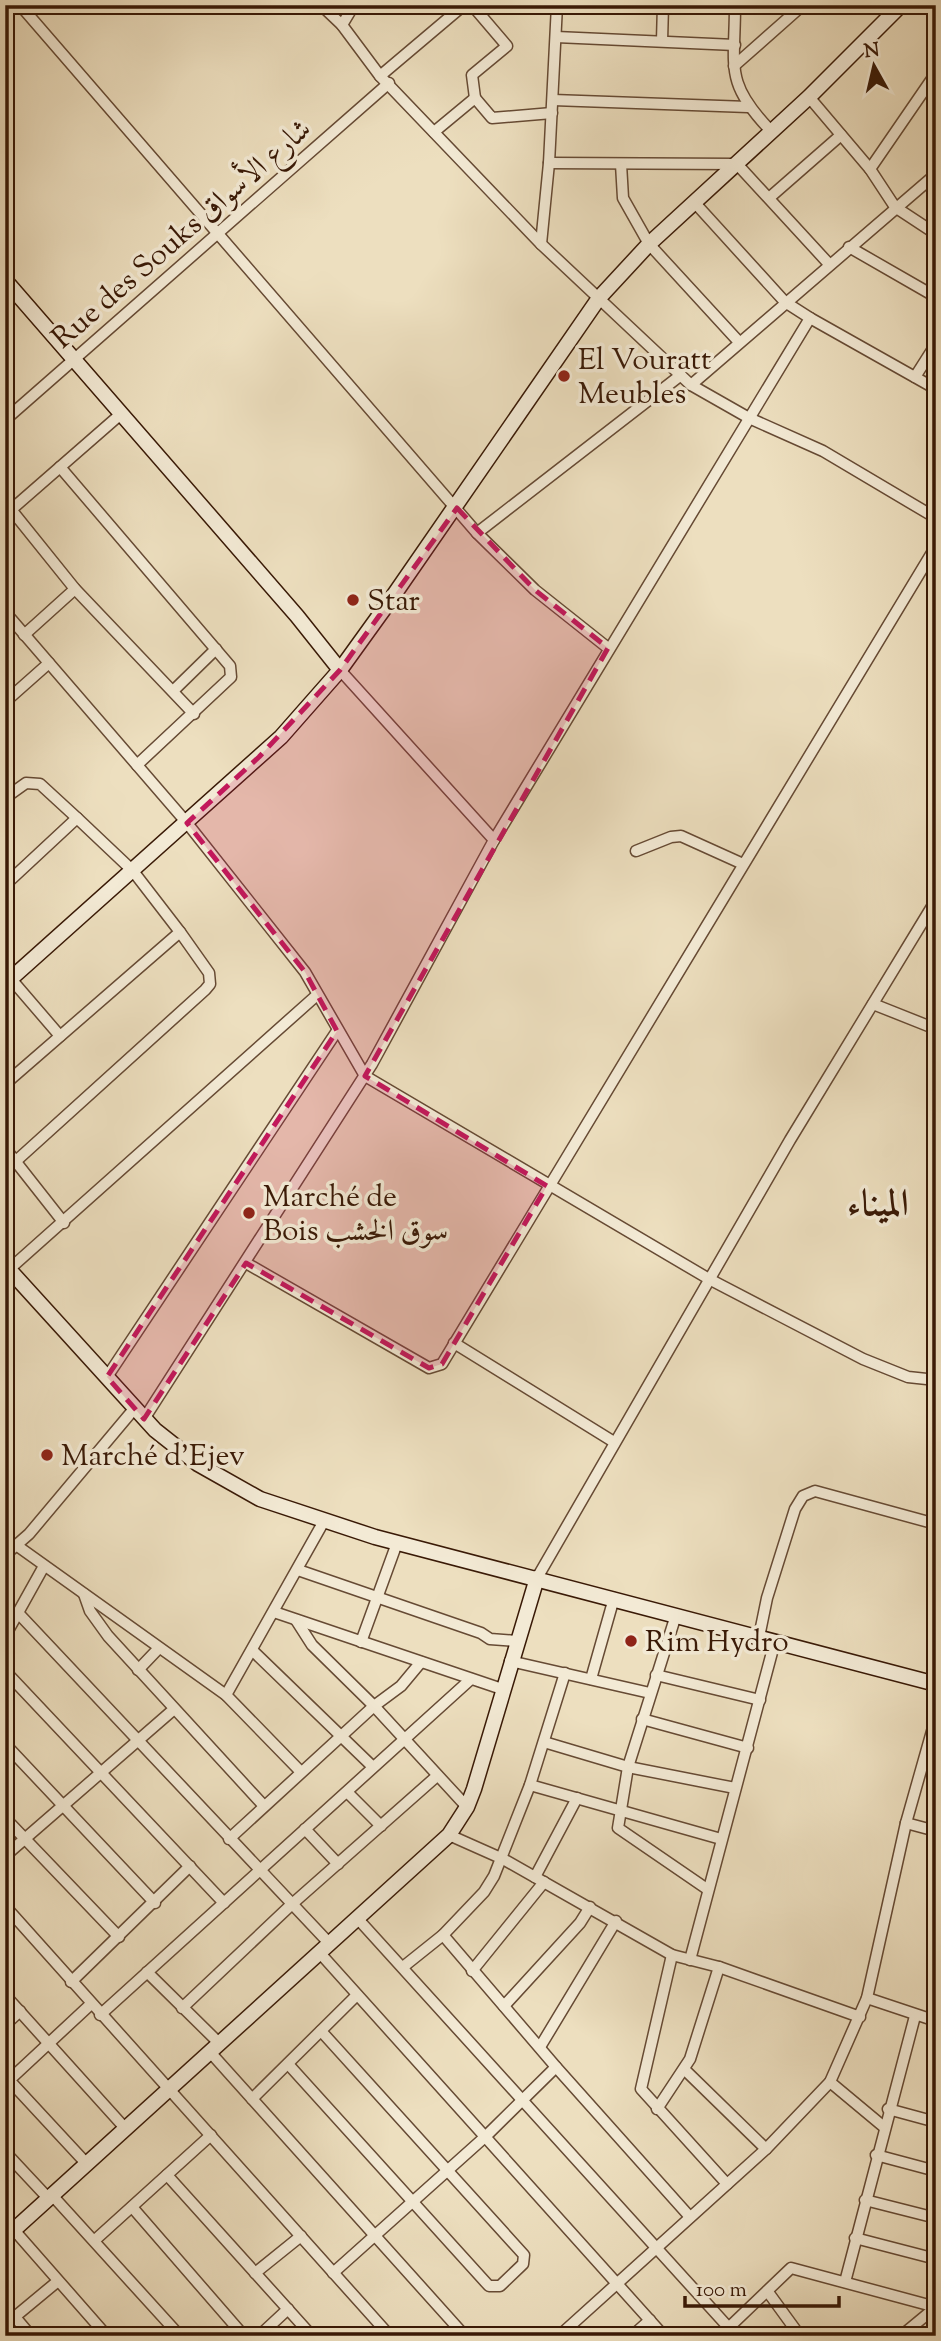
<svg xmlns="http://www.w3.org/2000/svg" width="941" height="2341" font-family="'Sorts Mill Goudy',Amiri,serif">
<rect width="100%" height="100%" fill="#eddfbf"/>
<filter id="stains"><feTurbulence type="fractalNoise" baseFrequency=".00286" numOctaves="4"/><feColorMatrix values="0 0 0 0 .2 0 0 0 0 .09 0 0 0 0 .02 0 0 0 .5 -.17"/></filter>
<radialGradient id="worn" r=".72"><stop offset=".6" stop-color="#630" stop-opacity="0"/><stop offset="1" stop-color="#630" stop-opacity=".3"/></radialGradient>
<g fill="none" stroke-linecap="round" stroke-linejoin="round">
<!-- street casing -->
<g stroke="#664a34" stroke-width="13">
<g id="street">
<path d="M20,5L477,533L535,590L608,648"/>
<path d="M321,5L342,25L380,76L541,244L691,385L749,418L823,451L936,518"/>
<path d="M472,5L507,46L472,75L475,98"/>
<path d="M735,5C735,67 724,82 770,130"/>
<path d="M342,25L354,5"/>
<path d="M556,37L735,45"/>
<path d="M662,41L663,5"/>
<path d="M734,66L803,5"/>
<path d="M936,73L870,169L895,207L936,234"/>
<path d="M380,76L464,5"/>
<path d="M809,97L870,169"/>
<path d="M553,100L748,107"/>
<path d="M434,132L475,98L492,118L552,113"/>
<path d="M549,163L737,164L829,264"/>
<path d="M621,164L623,198L649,244L739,342"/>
<path d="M769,198L841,135"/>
<path d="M541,244L549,163L557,5"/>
<path d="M849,247L936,297"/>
<path d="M810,318L936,389"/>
<path d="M915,377L936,344"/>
<path d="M691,385L936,174"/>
<path d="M5,420L389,83"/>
<path d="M60,467L230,666L231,677L137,765"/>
<path d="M5,502L75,589L194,714"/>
<path d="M12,509L122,413"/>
<path d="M477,533L681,375"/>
<path d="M5,612L187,823L305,972L365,1076L709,1279L863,1359L908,1377L936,1380"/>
<path d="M24,635L75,589"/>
<path d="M340,670L494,840"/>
<path d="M173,691L216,649"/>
<path d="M5,702L49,663"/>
<path d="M5,798L26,783L40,784L77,818"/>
<path d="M636,851L671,837L681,836L743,864"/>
<path d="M5,885L77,818L133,871L180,932L5,1084"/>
<path d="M5,972L60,1036"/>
<path d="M873,1004L936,1029"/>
<path d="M5,1148L64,1223"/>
<path d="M16,1161L205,990L210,984L209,973L180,932"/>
<path d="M246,1263L429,1368L442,1364L936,546"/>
<path d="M5,1273L317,995"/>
<path d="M454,1343L614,1442"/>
<path d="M107,1377L337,1031"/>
<path d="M144,1419L372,1064L494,840L810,318L785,302L695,203"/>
<path d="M16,1545L226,1695L301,1772"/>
<path d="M5,1555L29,1534L134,1409"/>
<path d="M298,1570L481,1633L490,1639L516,1641"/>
<path d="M537,1578L790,1140L936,900"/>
<path d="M84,1594L90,1611L108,1636L264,1806"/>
<path d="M274,1612L502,1689"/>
<path d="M19,1614L329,1943"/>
<path d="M676,1615L628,1767L618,1828L707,1889"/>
<path d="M296,1620L312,1645L374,1706L467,1807"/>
<path d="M5,1636L44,1566"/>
<path d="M759,1637L767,1598L795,1509L803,1496L815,1491L936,1524"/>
<path d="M361,1642L397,1543"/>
<path d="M252,1650L373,1767"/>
<path d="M510,1661L650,1693"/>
<path d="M138,1670L159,1648"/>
<path d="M5,1671L224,1903"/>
<path d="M656,1675L760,1700"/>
<path d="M591,1679L614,1598"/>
<path d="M226,1695L324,1521"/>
<path d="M642,1719L748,1748"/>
<path d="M544,1742L628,1767L735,1788"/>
<path d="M5,1744L155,1903"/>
<path d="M530,1785L721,1839"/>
<path d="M347,1792L381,1826"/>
<path d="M5,1818L119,1937"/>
<path d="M906,1823L936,1831"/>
<path d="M305,1829L338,1864"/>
<path d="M449,1835L503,1859L672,1955L719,1967L860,2017"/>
<path d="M229,1839L374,1706L401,1686L421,1662"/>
<path d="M5,1856L173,1710"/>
<path d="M535,1877L577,1798"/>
<path d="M5,1906L390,2336"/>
<path d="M358,1919L729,2328"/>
<path d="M443,1935L556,2067L690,2217"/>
<path d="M319,1952L664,2336"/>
<path d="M672,1955L641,2089L727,2184"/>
<path d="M690,1960L775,1641"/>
<path d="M403,1967L443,1935L484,1892L494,1876L530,1785L565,1673"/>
<path d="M472,1971L544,1882"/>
<path d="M147,1972L219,2043"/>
<path d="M71,1982L190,1866"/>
<path d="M5,1995L124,2127"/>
<path d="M867,1998L936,2021"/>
<path d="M504,2006L580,1923L590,1907"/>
<path d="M182,2008L291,1905L437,1776"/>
<path d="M100,2015L471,1679"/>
<path d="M5,2025L20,2011"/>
<path d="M540,2047L616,1921"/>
<path d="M210,2052L465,2336"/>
<path d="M288,2064L489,2286H500L523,2264L524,2255L321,2031"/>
<path d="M685,2070L766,2149"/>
<path d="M9,2080L85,2162"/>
<path d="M830,2082L884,2127"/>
<path d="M5,2084L91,2004"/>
<path d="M252,2099L357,1995"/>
<path d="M657,2109L690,2059L719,1967"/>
<path d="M888,2109L936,2122"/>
<path d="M5,2152L48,2198"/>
<path d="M876,2155L936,2171"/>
<path d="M167,2175L312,2336"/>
<path d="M51,2194L180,2336"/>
<path d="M865,2200L936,2218"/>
<path d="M132,2207L244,2336"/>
<path d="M14,2230L107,2336"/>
<path d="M855,2238L936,2259"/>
<path d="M95,2240L211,2135"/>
<path d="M255,2273L301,2236"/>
<path d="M333,2273L486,2136L556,2067"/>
<path d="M845,2282L915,2016"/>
<path d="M768,2292L800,2336"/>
<path d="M15,2317L31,2336"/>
<path d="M5,2325L58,2281"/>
<path d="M259,2336L288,2309"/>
<path d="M559,2336L766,2149L830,2082L867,1998L906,1823L936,1717"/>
<path d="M632,2336L650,2320"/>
<path d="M720,2336L791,2268L936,2307"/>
<path d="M901,2336L936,2307"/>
</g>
</g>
<!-- secondary casing -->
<g stroke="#391906" stroke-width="17">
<g id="secondary">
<path d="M5,280L297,616L340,670"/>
<path d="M5,984L281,737L340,670L389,602L599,298L649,244L809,97L901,5"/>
<path d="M5,1265L155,1430L198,1464L260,1499L375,1537L936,1684"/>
<path d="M5,2238L449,1835L467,1807L474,1789L537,1578"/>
</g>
</g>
<!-- street -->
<use href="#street" stroke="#f3ead5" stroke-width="10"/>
<!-- secondary -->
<use href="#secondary" stroke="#f3ead5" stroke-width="14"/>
</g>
<!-- marked area -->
<path fill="#c2185b" fill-opacity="0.2" stroke="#c2185b" stroke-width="5" stroke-dasharray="14 9" stroke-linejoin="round" d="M457,508L535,590L608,648L365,1076L547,1186L442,1364L429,1368L246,1263L144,1419L107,1377L337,1031L305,972L187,823L259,757L340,670Z"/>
<!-- markers -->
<g fill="#8f2418" stroke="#f3ead5" stroke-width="2.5">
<circle cx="564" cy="376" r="7"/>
<circle cx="353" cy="600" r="7"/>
<circle cx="249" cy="1213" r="7"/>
<circle cx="47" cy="1455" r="7"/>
<circle cx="631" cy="1641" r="7"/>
</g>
<g text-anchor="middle" stroke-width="7" stroke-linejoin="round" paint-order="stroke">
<!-- street labels -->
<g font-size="30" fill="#391906" stroke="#f3ead5">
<text transform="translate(181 233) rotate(-41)" y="10">Rue des Souks شارع الأسواق</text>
</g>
<!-- poi labels -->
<g font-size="30" fill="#391906" stroke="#f3ead5" text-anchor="start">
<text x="578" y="369">El Vouratt<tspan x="578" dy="34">Meubles</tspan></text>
<text x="367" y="610">Star</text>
<text x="263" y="1206">Marché de<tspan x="263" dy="34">Bois سوق الخشب</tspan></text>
<text x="61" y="1465">Marché d'Ejev</text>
<text x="645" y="1651">Rim Hydro</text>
</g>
<!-- district labels -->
<g font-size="37" font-weight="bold" fill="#391906" stroke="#f3ead5">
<text x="878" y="1215">الميناء</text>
</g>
</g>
<!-- margin -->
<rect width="941" height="2341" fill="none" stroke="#eddfbf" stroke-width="28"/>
<rect x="7" y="7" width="927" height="2327" fill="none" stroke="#391906" stroke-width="3.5"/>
<rect x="14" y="14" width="913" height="2313" fill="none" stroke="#391906" stroke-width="2"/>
<!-- north arrow -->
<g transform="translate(874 66) rotate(352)" stroke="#f3ead5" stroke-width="5" paint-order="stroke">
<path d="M0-5L12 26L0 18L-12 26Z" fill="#391906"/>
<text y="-10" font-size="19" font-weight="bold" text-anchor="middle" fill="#391906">N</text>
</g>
<!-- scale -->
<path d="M685 2296v10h154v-10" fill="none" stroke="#391906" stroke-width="3.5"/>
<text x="696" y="2296" font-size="21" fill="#391906" stroke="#f3ead5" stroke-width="5" paint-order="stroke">100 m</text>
<rect width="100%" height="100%" filter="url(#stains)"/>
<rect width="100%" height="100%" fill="url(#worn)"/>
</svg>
